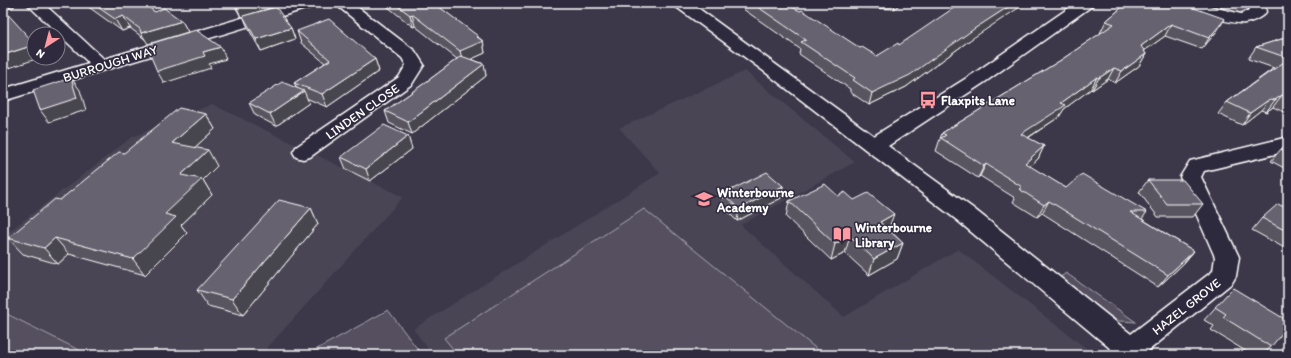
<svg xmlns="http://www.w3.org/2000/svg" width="1291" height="358" font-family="Itim,sans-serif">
<rect width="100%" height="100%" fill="#3c3749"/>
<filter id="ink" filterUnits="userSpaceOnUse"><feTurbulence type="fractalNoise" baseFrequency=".025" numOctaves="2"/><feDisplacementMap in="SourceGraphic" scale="8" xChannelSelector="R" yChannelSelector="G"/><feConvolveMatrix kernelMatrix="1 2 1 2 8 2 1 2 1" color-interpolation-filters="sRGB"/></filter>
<g filter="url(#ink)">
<!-- built -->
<g fill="#494455">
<path d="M745,71L855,162L741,225L844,317L958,249L1095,355H433L413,329L660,173L619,128Z"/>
<path d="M212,104L403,197L261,355H90L3,311V236L132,137Z"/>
</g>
<!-- green -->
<g fill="#555060" stroke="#aaa8b0">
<path d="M1194,3H1246L1248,9L1237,14Z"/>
<path d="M644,209L824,355H458L444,338Z"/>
<path d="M1066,273L1136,322L1119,321L1100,311L1059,278Z"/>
<path d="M388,310L422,355H306Z"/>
<path d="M3,312L89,355H3Z"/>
</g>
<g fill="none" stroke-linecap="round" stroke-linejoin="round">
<!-- minor casing -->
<g stroke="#fff" stroke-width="3">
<g id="minor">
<path d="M3,3H15L13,6L3,9Z"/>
<path d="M26,3H43L104,59L292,3H317L315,6L3,101V89L89,63Z"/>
<path d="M334,3H352L415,51L424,65L412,84L310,157L303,159L296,157L293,152L296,147L399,77L406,65L402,58Z"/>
<path d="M673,3H691L874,136L973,74L1076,3H1094L1092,6L985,82L888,146L974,209L1131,334L1213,271L1215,257L1180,177L1190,161L1288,137V151L1204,171L1201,177L1239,257L1236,276L1232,283L1148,351L1150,355H1118L958,221L765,72L675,6Z"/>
<path d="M1173,3H1198L1241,14L1250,10L1248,3H1264L1266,12C1262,18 1251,22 1245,23C1231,25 1190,11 1175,6Z"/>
</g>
</g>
<!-- minor -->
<use href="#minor" fill="#2f2a3d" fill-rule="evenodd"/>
</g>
<!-- wall -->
<g fill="#585460" stroke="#fff">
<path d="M83,3H143L155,12L182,21L188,32L146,40L130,28L122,31Z"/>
<path d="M233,3H271L241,17Z"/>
<path d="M383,3H434L483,41L485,53L471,59L484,64L486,76L412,134L389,123L385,111L422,85L457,59L415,26L413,27Z"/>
<path d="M744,3H784L860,48L877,56L899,45L970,40L906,87L869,105L850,92V89L799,54L800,49L743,9Z"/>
<path d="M837,3H901L894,9L836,7Z"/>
<path d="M1127,3L1217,31L1202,49L1165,36L1144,51L1146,54L1139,66L1115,83L1108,79L1092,90L1091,89L1064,109L1059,117L1028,138L1044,146L1038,159L1029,166L1066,188L1147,212L1142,219L1194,251L1183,264L1158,287L1042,213L1037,217L1013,202L1015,198L980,176L978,178L936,151L942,133L1061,60L1101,33H1100L1106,21Z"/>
<path d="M243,16L291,28L295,39L261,51L248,28Z"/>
<path d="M297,31L375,59L379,71L327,107L306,98L309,103L276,126L255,115L249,103L297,88L294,83L325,63L301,43Z"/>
<path d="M1288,37V114L1273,107L1266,112L1261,110L1242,125L1218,114L1227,102L1274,68L1248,59L1256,47Z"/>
<path d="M206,114L215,129L195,147L217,166L203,180L212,195L181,225L187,233L145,275L69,254L58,264L23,254L8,238L60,200L124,153Z"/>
<path d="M408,136L412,149L370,181L346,169L341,157Z"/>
<path d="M1288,143V170L1271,161L1281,149Z"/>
<path d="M1148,180L1203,204L1193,217H1158L1139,192Z"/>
<path d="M783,186L781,198L737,221L722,206L723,194Z"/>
<path d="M838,196L888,229L903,243L897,259L869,275L845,253L831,260L786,217L789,201Z"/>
<path d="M311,208L318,224L243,315L208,306L197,290Z"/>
<path d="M1288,209V250L1252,230L1262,218Z"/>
<path d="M1233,288L1271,347L1262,355H1252L1211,330L1214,326L1204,320Z"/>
</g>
<!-- shaded-wall -->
<g fill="#47454e" stroke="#fff">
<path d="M243,3H271L273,7L241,17L236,5Z"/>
<path d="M895,3H901L894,9Z"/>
<path d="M1014,3H1026L970,40L906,87L869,105L872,93Z"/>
<path d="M412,14L415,26L413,27L410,15Z"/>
<path d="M123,16L130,28L122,31L115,19Z"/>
<path d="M1225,19L1217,31L1202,49L1209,38Z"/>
<path d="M182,21L188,32L148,44L141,33Z"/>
<path d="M1171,24L1165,36L1134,58L1141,46Z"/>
<path d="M291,28L295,39L261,51L256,39Z"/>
<path d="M478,36L479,43L483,41L485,53L463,63L460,51Z"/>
<path d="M34,45V58H39L3,70V55Z"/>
<path d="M221,47L226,59L209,64L211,68L164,83L157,71L203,52Z"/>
<path d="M1146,54L1139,66L1115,83L1122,71Z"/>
<path d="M375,59L379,71L327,107L322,94Z"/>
<path d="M484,64L486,76L412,134L408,122Z"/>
<path d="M1114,68L1108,79L1092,90L1099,78Z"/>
<path d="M1097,77L1091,89L1064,109L1059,117L1015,146L1021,134L1061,103Z"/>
<path d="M71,78L80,90L86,110L49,122L40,110Z"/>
<path d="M304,91L309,103L276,126L270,114Z"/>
<path d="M1282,95L1273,107L1266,112L1275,100Z"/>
<path d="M1270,99L1261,110L1242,125L1250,113Z"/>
<path d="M3,112L5,114L8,135L3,137Z"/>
<path d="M206,114L215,129L182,159L172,143Z"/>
<path d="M408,136L412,149L370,181L366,169Z"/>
<path d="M1044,146L1038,159L1018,176L1025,163Z"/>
<path d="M208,150L217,166L203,180L212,195L181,225L187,233L145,275L133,259L165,214L181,175Z"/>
<path d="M986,164L980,176L978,178L984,166Z"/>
<path d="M783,186L781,198L737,221L739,209Z"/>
<path d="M1049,201L1042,213L1037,217L1044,205Z"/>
<path d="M311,208L318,224L243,315L232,299Z"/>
<path d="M894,214L888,230L880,222Z"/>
<path d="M850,236L845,253L831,260L835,244Z"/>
<path d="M55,238L69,254L58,264L44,248Z"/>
<path d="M903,243L897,259L869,275L874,259Z"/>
<path d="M1194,251L1183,264L1158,287L1168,275Z"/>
</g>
<!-- building -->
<g fill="#666270" stroke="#fff">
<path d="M92,3H143L155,12L164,8L182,21L141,33L140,29L123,16L115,19Z"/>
<path d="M235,3H243L236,5Z"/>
<path d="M394,3H434L478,36L477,37L483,41L460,51L412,14L410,15Z"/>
<path d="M752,3H784L800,11L802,10L860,48L862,47L877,56L898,43L899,45L961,3H1014L974,29L910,75L872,93L853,80L855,78L801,42L806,40Z"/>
<path d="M1127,3H1180L1225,19L1209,38L1171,24L1141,46L1146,54L1122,71L1114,68L1099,78L1097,77L1061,103L1066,105L1021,134L1044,146L1025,163L1066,188L1082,174L1147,212H1130L1194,251L1168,275L1049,201L1044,205L1019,189L1022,187L986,164L984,166L941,138L946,135L942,133L1061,60L1114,24L1106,21Z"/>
<path d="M276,7L291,28L256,39L243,16Z"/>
<path d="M3,9L34,43V45L3,55Z"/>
<path d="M329,19L375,59L322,94L294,83L330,60L297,31Z"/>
<path d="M196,30L221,47L203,52L205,56L157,71L146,45Z"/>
<path d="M1288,37V58L1256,47Z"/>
<path d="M461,56L484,64L408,122L385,111L422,85Z"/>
<path d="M1284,62L1288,63V98L1282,95L1275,100L1270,99L1250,113L1227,102Z"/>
<path d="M71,78L77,98L40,110L33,90Z"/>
<path d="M282,82L304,91L270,114L249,103Z"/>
<path d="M179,108L206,114L172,143L208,150L181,175L202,179L165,214L176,217L133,259L55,238L44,248L8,238L55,199L60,200L119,152L124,153Z"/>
<path d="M384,125L408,136L366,169L341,157Z"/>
<path d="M1288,143V153L1281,149Z"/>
<path d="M767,172L783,186L739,209L723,194Z"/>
<path d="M1148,180H1183L1203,204H1167Z"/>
<path d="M825,184L838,196L845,192L854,200L868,193L894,214L880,222L903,243L874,259L850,236L835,244L789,201Z"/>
<path d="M279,200L311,208L232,299L197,290Z"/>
<path d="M1278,204L1288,209V232L1262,218Z"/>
<path d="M1233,288L1288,321V326L1271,347L1223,317L1226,314L1215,307Z"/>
</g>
</g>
<!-- icons -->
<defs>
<g id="bus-bare" transform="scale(1.38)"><path d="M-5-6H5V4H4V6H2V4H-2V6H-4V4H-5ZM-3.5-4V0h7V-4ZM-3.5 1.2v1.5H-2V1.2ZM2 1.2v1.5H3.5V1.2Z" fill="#ff9aa2" stroke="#2f2a3d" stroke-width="2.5" paint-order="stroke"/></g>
<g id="school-bare" transform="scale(1.38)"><path d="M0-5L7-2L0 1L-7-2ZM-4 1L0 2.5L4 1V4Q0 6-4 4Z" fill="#ff9aa2" stroke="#2f2a3d" stroke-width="2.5" paint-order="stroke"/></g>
<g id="library-bare" transform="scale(1.38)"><path d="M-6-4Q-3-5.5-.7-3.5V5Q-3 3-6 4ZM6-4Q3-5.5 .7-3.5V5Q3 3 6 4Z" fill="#ff9aa2" stroke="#2f2a3d" stroke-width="2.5" paint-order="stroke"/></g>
</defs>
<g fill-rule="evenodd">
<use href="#bus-bare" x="928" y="100"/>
<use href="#school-bare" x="704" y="199"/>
<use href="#library-bare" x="842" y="234"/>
</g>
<g text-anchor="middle" stroke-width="3" stroke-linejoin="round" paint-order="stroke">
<!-- street labels -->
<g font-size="13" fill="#fff" stroke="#2f2a3d">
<text transform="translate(110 63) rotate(-17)" y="5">BURROUGH WAY</text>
<text transform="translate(362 111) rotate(-35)" y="5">LINDEN CLOSE</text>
<text transform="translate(1186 306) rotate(-38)" y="5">HAZEL GROVE</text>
</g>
<!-- poi labels -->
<g font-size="13" font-weight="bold" fill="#fff" stroke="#2f2a3d" text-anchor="start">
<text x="941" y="105">Flaxpits Lane</text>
<text x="717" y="197">Winterbourne<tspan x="717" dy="15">Academy</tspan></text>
<text x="855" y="232">Winterbourne<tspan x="855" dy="15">Library</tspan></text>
</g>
</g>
<!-- margin -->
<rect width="1291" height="358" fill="none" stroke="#2f2a3d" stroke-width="16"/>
<rect x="8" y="8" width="1275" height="342" fill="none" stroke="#fff" stroke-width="1.5" filter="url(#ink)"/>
<!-- north arrow -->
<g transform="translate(46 46) rotate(216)"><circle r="19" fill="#2f2a3d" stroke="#827f8b"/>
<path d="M0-3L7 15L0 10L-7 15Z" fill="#ff9aa2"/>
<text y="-6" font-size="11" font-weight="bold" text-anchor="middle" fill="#ffffff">N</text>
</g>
</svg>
